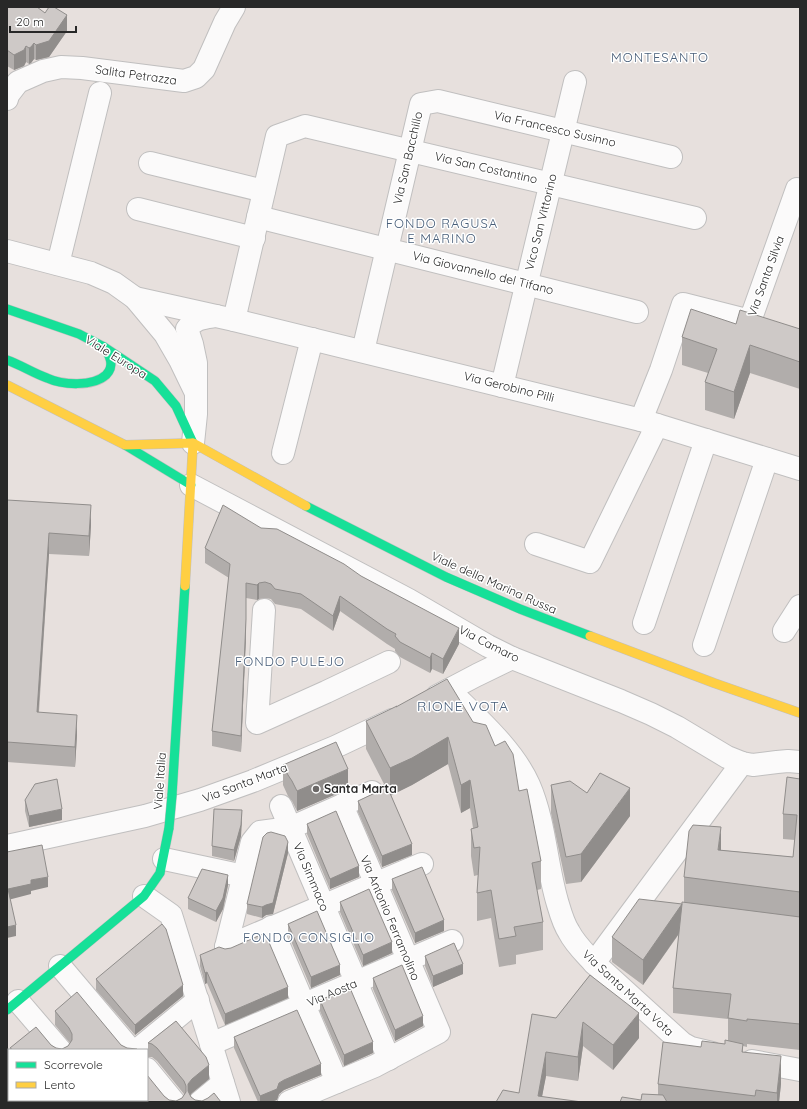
<svg xmlns="http://www.w3.org/2000/svg" width="807" height="1109" font-family="Quicksand,sans-serif">
<rect width="100%" height="100%" fill="#e7e0dd"/>
<g fill="none" stroke-linecap="round" stroke-linejoin="round">
<!-- street casing -->
<g stroke="#c0bfbf" stroke-width="24">
<g id="street">
<path d="M7,99L8,95L18,82L43,71L61,67L82,68L184,81L196,77L204,69L225,22L234,7"/>
<path d="M150,163L264,191"/>
<path d="M138,209L254,238"/>
<path d="M258,217L637,312"/>
<path d="M7,251L91,273L114,283L135,298L165,334L180,360L196,393"/>
<path d="M58,264L100,93"/>
<path d="M135,298L234,320L641,420L800,469"/>
<path d="M234,320L277,136L305,126L695,218"/>
<path d="M363,351L421,104L438,101L671,157"/>
<path d="M502,386L575,82"/>
<path d="M641,420L661,370L683,304L750,321L797,189L800,190"/>
<path d="M193,443L196,414V363L192,344L187,329C195,318 203,318 216,316"/>
<path d="M283,453L312,339"/>
<path d="M191,485L409,600L488,646L512,658L621,701L651,714L677,727L727,757L742,763L753,765L777,762L788,761L800,762"/>
<path d="M536,544L590,562L657,425"/>
<path d="M264,610L257,723L326,692L389,662"/>
<path d="M644,623L706,440"/>
<path d="M784,631L800,606"/>
<path d="M704,645L767,459"/>
<path d="M449,690C477,718 513,749 529,785C545,822 546,863 557,901C560,911 563,923 569,932C575,944 585,953 594,963L682,1043L691,1048L712,1053"/>
<path d="M437,696L477,675L512,658"/>
<path d="M281,806L389,1059"/>
<path d="M7,846L145,816L200,800L253,781L335,747L392,720"/>
<path d="M164,859L244,876"/>
<path d="M144,896L171,915L229,1102"/>
<path d="M271,927L337,1082"/>
<path d="M226,947L252,842L260,832L290,828L372,792"/>
<path d="M226,947L422,864"/>
<path d="M594,963L742,763"/>
<path d="M60,966L131,1050"/>
<path d="M18,1001L60,1050"/>
<path d="M211,1044L452,941"/>
<path d="M137,1050L198,1000"/>
<path d="M752,1061L800,1070"/>
<path d="M147,1069L174,1102"/>
<path d="M103,1100L105,1102"/>
<path d="M200,1102L223,1083"/>
<path d="M289,1102L375,1066L439,1032L342,805"/>
</g>
</g>
<!-- fast casing -->
<g stroke="#c0bfbf" stroke-width="10">
<g id="fast">
<path d="M7,309L79,334L104,347L155,381L176,406L193,443"/>
<path d="M7,360C21,365 33,373 47,378C62,385 93,387 106,375C115,366 110,356 104,347"/>
<path d="M125,445L191,485"/>
<path d="M306,506L446,577L520,609L590,636"/>
<path d="M172,795L185,586"/>
<path d="M7,1010L144,896L160,873L169,828"/>
</g>
</g>
<!-- slow casing -->
<g stroke="#c0bfbf" stroke-width="10">
<g id="slow">
<path d="M7,385L125,445L193,443L306,506"/>
<path d="M185,586L193,443"/>
<path d="M590,636L714,683L800,713"/>
</g>
</g>
<!-- street -->
<use href="#street" stroke="#fbfafa" stroke-width="22"/>
<!-- fast -->
<use href="#fast" stroke="#16e098" stroke-width="9"/>
<!-- slow -->
<use href="#slow" stroke="#ffcf43" stroke-width="9"/>
<!-- fast-bridge casing -->
<g stroke="#c0bfbf" stroke-width="10" stroke-linecap="butt">
<path id="fast-bridge" d="M169,828L172,795"/>
</g>
<!-- fast-bridge -->
<use href="#fast-bridge" stroke="#16e098" stroke-width="9"/>
</g>
<!-- wall -->
<g fill="#b1adab">
<path d="M7,7L67,31L49,57L36,60L34,59L31,63L29,64L26,62L24,66L14,70L7,66Z"/>
<path d="M736,324L800,329V389L750,373L734,419L705,410V382L708,373L682,365V337Z"/>
<path d="M7,500L91,525L89,556L49,554L39,712L77,735L75,767L7,762Z"/>
<path d="M261,528L459,644L443,674L432,669L430,673L400,657L395,651V649L387,644L340,611L333,631L301,609L275,604L271,599L265,598L259,599L257,600L246,598V635L241,752L212,746V731L229,578L205,563V548Z"/>
<path d="M397,707L473,722L495,746L519,791L541,861V889L537,890L543,922V950L516,955V964L499,967L491,918L477,921V893L478,875L474,876L471,856V829L473,828L470,808L461,813L448,764L412,785L391,795L412,855L382,867L358,812V801L377,792L382,789L384,784L366,749V721Z"/>
<path d="M283,765L348,789L297,811L292,801L288,796L283,785Z"/>
<path d="M800,779V1050L747,1044V1047L743,1046V1052L781,1084L779,1102H620L641,1100L658,1095V1084L701,1047L725,1044L728,1041V1019L673,1013V988L679,934L643,985L612,962V937L684,903V877L721,850L793,857L795,840L783,839V814Z"/>
<path d="M551,785L587,793L630,816L581,882L566,884L551,813Z"/>
<path d="M25,800L62,820L29,827L25,811Z"/>
<path d="M242,821L241,836L234,861L212,856V846Z"/>
<path d="M307,824L359,877L330,889L307,834Z"/>
<path d="M288,853L273,914L266,915L262,918L247,914V904Z"/>
<path d="M392,879L444,931L415,943L392,890Z"/>
<path d="M228,885L223,909L216,922L188,909V898Z"/>
<path d="M340,902L392,953L363,966L340,912Z"/>
<path d="M288,924L340,975L311,988L288,934Z"/>
<path d="M200,955L288,998L225,1025L207,983L205,984L200,966Z"/>
<path d="M425,956L463,974L433,987L425,966Z"/>
<path d="M590,975L639,1038L613,1070L583,1046L578,1081L546,1076L542,1096L519,1093L556,1018Z"/>
<path d="M373,978L423,1026L395,1041L373,989Z"/>
<path d="M96,979L183,996L135,1035L96,990Z"/>
<path d="M320,1000L373,1053L344,1066L320,1011Z"/>
<path d="M55,1011L121,1045L127,1048L137,1050H10V1048L51,1045L56,1048L62,1049L68,1046L70,1043L69,1042L55,1025Z"/>
<path d="M176,1021L209,1079L192,1093L190,1095L191,1097L195,1100L202,1101L7,1102L9,1100L102,1101L164,1096L169,1100L176,1101L182,1098L184,1095V1094L157,1061L152,1057H148V1043Z"/>
<path d="M234,1037L321,1075L284,1090L279,1094L277,1100L271,1102H258L234,1048Z"/>
</g>
<!-- shaded-wall -->
<g fill="#908d8b">
<path d="M67,15V31L49,57L36,60V45Z"/>
<path d="M34,43V59L31,63L29,64V48Z"/>
<path d="M26,46V62L24,66L14,70V55Z"/>
<path d="M750,345V373L734,419V392Z"/>
<path d="M91,505V525L89,556V536Z"/>
<path d="M49,533V554L37,732V712Z"/>
<path d="M259,583V599L257,600V585Z"/>
<path d="M340,596V611L333,631V616Z"/>
<path d="M246,619V635L241,752V736Z"/>
<path d="M459,628V644L443,674V659Z"/>
<path d="M432,653V669L430,673V658Z"/>
<path d="M77,715V735L75,767V747Z"/>
<path d="M448,737V764L412,785L390,796V768Z"/>
<path d="M348,769V789L297,811V791Z"/>
<path d="M470,780V808L461,813V785Z"/>
<path d="M630,788V816L581,882V854Z"/>
<path d="M62,809V820L29,827V816Z"/>
<path d="M242,810L241,836L234,861V850Z"/>
<path d="M721,827V853L718,850Z"/>
<path d="M288,842V853L273,914L266,915L262,918V907Z"/>
<path d="M412,844V855L382,867V856Z"/>
<path d="M359,866V877L330,889V879Z"/>
<path d="M228,875V885L223,909L216,922V911Z"/>
<path d="M48,877V887L31,891V894L8,900V889L31,880Z"/>
<path d="M682,904V929L643,985V960Z"/>
<path d="M444,920V931L415,943V933Z"/>
<path d="M16,925V936L7,938V927Z"/>
<path d="M392,942V953L363,966V955Z"/>
<path d="M463,964V974L433,987V976Z"/>
<path d="M340,965V975L311,988V977Z"/>
<path d="M207,972V983L205,984V973Z"/>
<path d="M183,985V996L135,1035V1025Z"/>
<path d="M288,987V998L225,1025V1014Z"/>
<path d="M639,1013V1038L613,1070V1045Z"/>
<path d="M423,1016V1026L395,1041V1030Z"/>
<path d="M583,1022V1046L578,1081V1057Z"/>
<path d="M373,1042V1053L344,1066V1055Z"/>
<path d="M546,1052V1076L541,1102L538,1096Z"/>
<path d="M781,1056V1084L779,1102H777V1093Z"/>
<path d="M321,1064V1075L284,1090L279,1094L277,1100L271,1102H260V1096L284,1080Z"/>
<path d="M209,1065V1079L192,1093L188,1098V1084L192,1079Z"/>
</g>
<!-- building -->
<g fill="#cec9c7" stroke="#908d8b">
<path d="M7,7H37L45,13L49,7H54L67,15L49,41L36,45L34,43L31,47L29,48L26,46L24,50L14,55L7,50Z"/>
<path d="M691,309L736,324L740,310L800,329V362L750,345L734,392L705,382L717,349L682,337Z"/>
<path d="M7,500L91,505L89,536L49,533L37,712L77,715L75,747L7,742Z"/>
<path d="M223,505L261,528L277,529L344,564L361,576L459,628L443,659L432,653L430,658L400,642L395,636L396,634L387,629L340,596L333,616L301,594L275,589L271,584L265,582L259,583L257,585L246,583V619L241,736L212,731L230,564L205,548Z"/>
<path d="M447,679L473,722L486,725L495,746L505,741L513,754L519,791L527,789L541,861L532,863L543,922L514,927L516,936L499,939L491,890L477,893L480,847L474,848L471,829L478,827L470,780L461,785L448,737L412,758L390,768L366,721L397,706L396,707Z"/>
<path d="M336,742L348,769L297,791L292,781L288,775L283,765Z"/>
<path d="M600,773L630,788L581,854L566,857L551,785L570,781L587,793Z"/>
<path d="M787,777L800,779V892L684,877L689,831L693,825L721,827L718,850L793,857L797,815L783,814Z"/>
<path d="M57,779L62,809L29,816L25,800L35,784Z"/>
<path d="M384,784H386L412,844L382,856L358,801L377,792L382,789Z"/>
<path d="M214,809L242,810L241,825L234,850L212,846Z"/>
<path d="M336,811L359,866L330,879L307,824Z"/>
<path d="M271,832L285,836L288,842L273,903L266,905L262,907L247,904L263,837L267,833Z"/>
<path d="M42,845L48,877L31,880V884L8,889L16,925L7,927V852Z"/>
<path d="M422,867L444,920L415,933L392,879Z"/>
<path d="M202,869L228,875L223,898L216,911L188,898Z"/>
<path d="M369,889L392,942L363,955L340,902Z"/>
<path d="M639,899L682,904V902L800,917V1024L747,1019V1021L728,1018L731,994L673,988L682,904L643,960L612,937Z"/>
<path d="M317,911L340,965L311,977L288,924Z"/>
<path d="M162,924L166,929L183,985L135,1025L96,979Z"/>
<path d="M265,933L288,987L225,1014L207,972L205,973L200,955L219,947L225,949L231,948Z"/>
<path d="M454,943L463,964L433,976L425,956Z"/>
<path d="M402,965L423,1016L395,1030L373,978Z"/>
<path d="M590,975L639,1013L613,1045L583,1022L578,1057L546,1052L538,1096L582,1102H496L503,1090L519,1093L532,1014L556,1018Z"/>
<path d="M350,988L373,1042L344,1055L320,1000Z"/>
<path d="M77,992L121,1045L127,1048L137,1049L136,1050H13L10,1048L36,1027L51,1045L56,1048L62,1049L68,1046L72,1040V1034L69,1028L55,1011Z"/>
<path d="M297,1010L321,1064L284,1080L279,1083L277,1089L260,1096L234,1037Z"/>
<path d="M176,1021L206,1057L209,1065L192,1079L188,1084V1091L191,1097L195,1100L202,1101L208,1098L214,1093L221,1102H7V1074H9V1100L34,1101L35,1100H70L75,1101L78,1100H101L102,1101L147,1100V1075L164,1096L169,1100L176,1101L182,1098L186,1092V1086L184,1081L157,1048L152,1044L148,1043Z"/>
<path d="M725,1040L743,1044L742,1052L781,1056L777,1093L756,1090L755,1096L658,1084L663,1042L701,1047L702,1041L725,1044Z"/>
<path d="M642,1094L663,1095L667,1102H620L622,1097L641,1100Z"/>
</g>
<!-- markers -->
<circle fill="#6b6867" stroke="#fff" stroke-width="1.5" cx="316" cy="789" r="4"/>
<g text-anchor="middle" stroke-width="3" stroke-linejoin="round" paint-order="stroke">
<!-- street labels -->
<g font-size="12" fill="#282828" stroke="#fff">
<text transform="translate(136 75) rotate(8)" y="4">Salita Petrazza</text>
<text transform="translate(555 129) rotate(13)" y="4">Via Francesco Susinno</text>
<text transform="translate(408 158) rotate(-77)" y="4">Via San Bacchillo</text>
<text transform="translate(486 168) rotate(13)" y="4">Via San Costantino</text>
<text transform="translate(541 222) rotate(-76)" y="4">Vico San Vittorino</text>
<text transform="translate(483 273) rotate(14)" y="4">Via Giovannello del Tifano</text>
<text transform="translate(766 276) rotate(-70)" y="4">Via Santa Silvia</text>
<text transform="translate(116 357) rotate(32)" y="4">Viale Europa</text>
<text transform="translate(509 387) rotate(14)" y="4">Via Gerobino Pilli</text>
<text transform="translate(494 583) rotate(24)" y="4">Viale della Marina Russa</text>
<text transform="translate(489 644) rotate(27)" y="4">Via Camaro</text>
<text transform="translate(160 781) rotate(-86)" y="4">Viale Italia</text>
<text transform="translate(245 783) rotate(-21)" y="4">Via Santa Marta</text>
<text transform="translate(311 877) rotate(67)" y="4">Via Simmaco</text>
<text transform="translate(390 918) rotate(67)" y="4">Via Antonio Ferramolino</text>
<text transform="translate(332 993) rotate(-23)" y="4">Via Aosta</text>
<text transform="translate(628 993) rotate(43)" y="4">Via Santa Marta Vota</text>
</g>
<!-- poi labels -->
<g font-size="12" font-weight="bold" fill="#282828" stroke="#fff" text-anchor="start">
<text x="324" y="793">Santa Marta</text>
</g>
<!-- neighbourhood labels -->
<g font-size="13" letter-spacing="1" fill="#485e79" stroke="#fff">
<text x="660" y="62">MONTESANTO</text>
<text x="442" y="228">FONDO RAGUSA<tspan x="442" dy="15">E MARINO</tspan></text>
<text x="290" y="666">FONDO PULEJO</text>
<text x="309" y="942">FONDO CONSIGLIO</text>
</g>
<!-- quarter labels -->
<g font-size="14" letter-spacing="1" fill="#485e79" stroke="#fff">
<text x="463" y="711">RIONE VOTA</text>
</g>
</g>
<!-- border -->
<rect width="807" height="1109" fill="none" stroke="#282828" stroke-width="16"/>
<!-- legend -->
<rect x="8" y="1049" width="140" height="52" fill="#ffffff" stroke="#a9a9a9"/>
<rect x="16" y="1062" width="20" height="6" fill="#16e098" stroke="#a9a9a9"/>
<text x="44" y="1069" font-size="12" fill="#282828">Scorrevole</text>
<rect x="16" y="1082" width="20" height="6" fill="#ffcf43" stroke="#a9a9a9"/>
<text x="44" y="1089" font-size="12" fill="#282828">Lento</text>
<!-- scale -->
<path d="M10 26v6h66v-6" fill="none" stroke="#282828" stroke-width="2"/>
<text x="16" y="26" font-size="12" fill="#282828" stroke="#ffffff" stroke-width="3" paint-order="stroke">20 m</text>
</svg>
